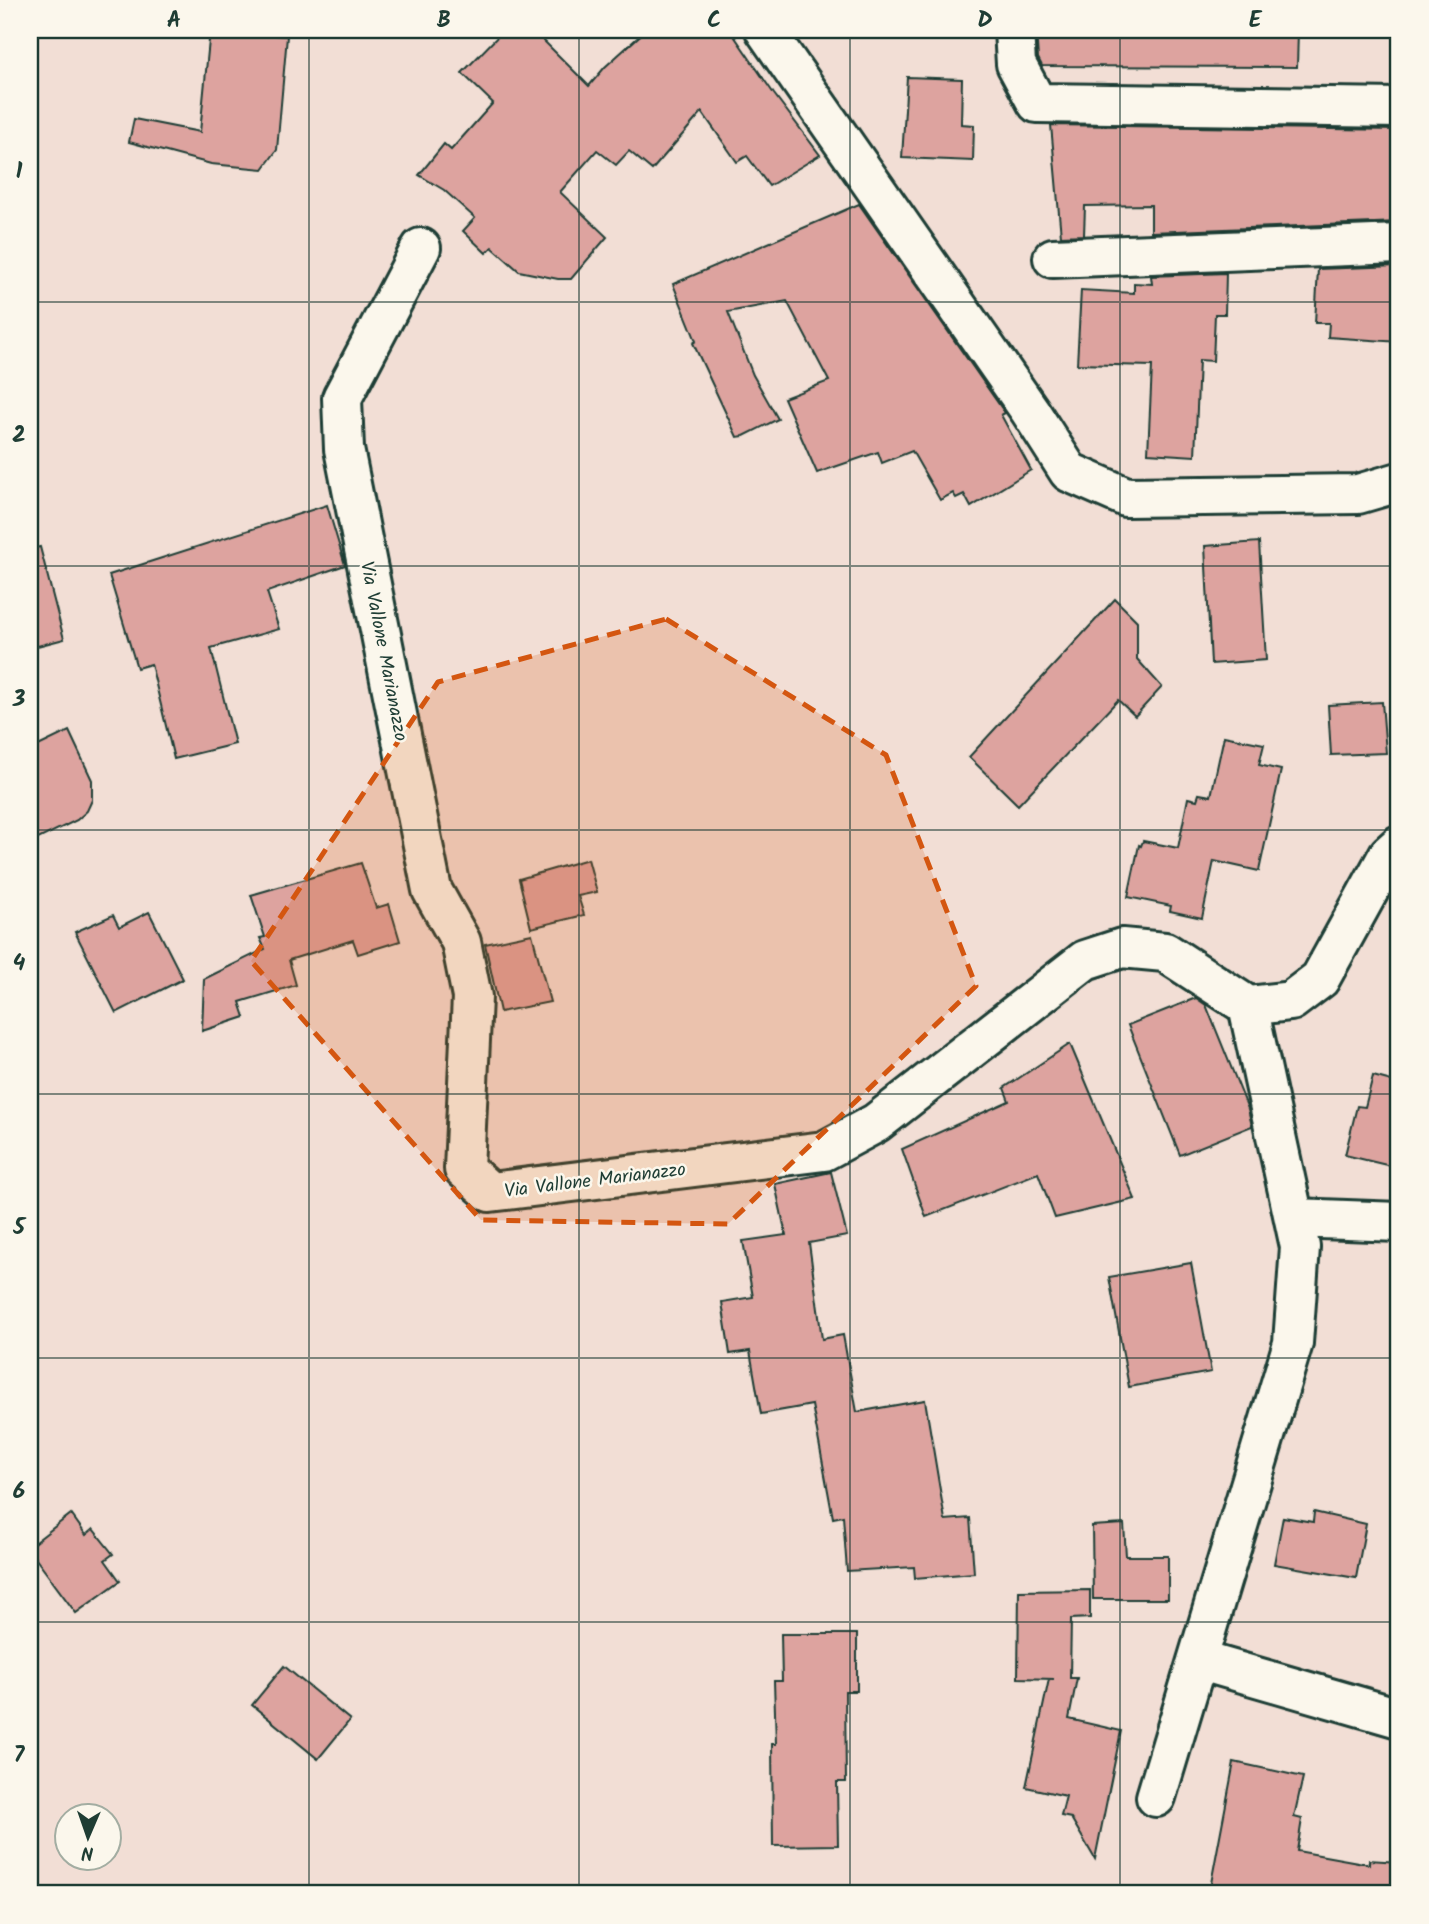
<svg xmlns="http://www.w3.org/2000/svg" width="1429" height="1924" font-family="Kalam,sans-serif">
<rect width="100%" height="100%" fill="#f2ded5"/>
<filter id="ink" filterUnits="userSpaceOnUse"><feTurbulence type="fractalNoise" baseFrequency=".0143" numOctaves="2"/><feDisplacementMap in="SourceGraphic" scale="14" xChannelSelector="R" yChannelSelector="G"/><feConvolveMatrix kernelMatrix="1 2 1 2 8 2 1 2 1" color-interpolation-filters="sRGB"/></filter>
<g filter="url(#ink)">
<!-- building -->
<g fill="#dda39f" stroke="#1f3d34" stroke-width="2">
<path d="M210,30L287,36L277,150L263,169L211,164L129,142L134,119L200,132Z"/>
<path d="M504,30H533L589,86L605,67L646,30H730L774,94L820,155L769,186L747,156L737,162L702,112L652,170L629,151L616,165L597,150L560,192L607,237L571,279H558L519,271L492,247L486,253L463,231L475,218L444,190L419,175L444,144L451,150L493,103L462,73Z"/>
<path d="M1036,30H1298L1297,67L1042,66L1038,58Z"/>
<path d="M907,77L962,79L961,124L974,125L973,161L902,158Z"/>
<path d="M1051,125L1399,130V222L1151,232V205L1085,206L1084,235L1061,236Z"/>
<path d="M859,204L1005,413L1001,415L1031,470L971,507L964,494L956,498L953,493L940,500L912,451L882,463L878,452L817,473L784,398L829,381L787,301L728,312L753,375L778,419L744,436L737,437L693,343L696,341L673,284Z"/>
<path d="M1399,266V342L1328,337L1329,323H1315L1318,269Z"/>
<path d="M1226,273L1225,314H1215L1213,361L1199,360L1195,456L1148,453L1152,366L1077,364L1081,290L1134,293V283L1152,284L1151,276Z"/>
<path d="M327,505L345,565L267,592L279,629L211,648L235,744L174,759L151,664L137,668L109,575Z"/>
<path d="M1259,542L1266,660L1211,664L1205,546Z"/>
<path d="M40,547L64,639L30,648V549Z"/>
<path d="M1115,599L1137,621V659L1162,687L1135,716L1118,700L1018,805L969,757Z"/>
<path d="M1382,702L1386,753L1331,755L1328,705Z"/>
<path d="M69,731L92,780V800L87,811L77,820L30,843V750Z"/>
<path d="M1224,736L1264,744L1259,765L1281,770L1259,871L1214,861L1202,918L1170,911L1171,906L1128,897L1139,845L1141,846L1143,841L1178,848L1188,798L1197,800L1199,794L1211,796Z"/>
<path d="M588,859L597,892L578,896L584,915L531,928L519,879Z"/>
<path d="M361,863L376,908L389,904L400,941L358,954L353,940L289,960L296,985L240,1002L245,1017L202,1031L204,979L265,949L260,938L265,937L251,895Z"/>
<path d="M149,912L183,979L116,1013L75,932L113,915L119,927Z"/>
<path d="M532,934L550,1002L500,1012L485,944Z"/>
<path d="M1196,998L1206,1005L1248,1109L1252,1126L1180,1155L1128,1025Z"/>
<path d="M1070,1044L1135,1199L1055,1218L1038,1173L926,1217L902,1149L1009,1101L1004,1088Z"/>
<path d="M1373,1076L1399,1083V1168L1345,1155L1357,1106L1365,1107Z"/>
<path d="M831,1172L847,1236L809,1243L822,1339L843,1335L857,1412L925,1400L945,1520L970,1518L974,1573L915,1578L914,1567L847,1571L843,1516L833,1518L812,1405L761,1414L750,1351L730,1354L722,1302L753,1297L743,1241L786,1235L775,1184Z"/>
<path d="M1191,1263L1211,1372L1129,1387L1109,1277Z"/>
<path d="M1314,1512L1366,1524L1356,1578L1274,1564L1283,1517L1313,1522Z"/>
<path d="M71,1514L86,1535L93,1529L113,1554L105,1560L120,1581L76,1613L30,1551V1546Z"/>
<path d="M1124,1524L1126,1556H1168V1599H1093L1092,1526Z"/>
<path d="M1090,1590V1618L1071,1619L1070,1678H1077L1069,1719L1121,1731L1095,1859L1071,1818L1061,1816L1066,1796L1026,1787L1049,1679H1054L1018,1678L1019,1591Z"/>
<path d="M781,1634H857V1691H845L846,1782H837L838,1845L773,1846L772,1744H776L774,1681H782Z"/>
<path d="M284,1666L350,1720L318,1759L252,1705Z"/>
<path d="M1234,1762L1303,1777L1294,1817L1302,1819L1297,1851L1369,1864V1860L1399,1862V1894H1209Z"/>
</g>
<g fill="none" stroke-linecap="round" stroke-linejoin="round">
<!-- minor casing -->
<g stroke="#1f3d34" stroke-width="44">
<g id="minor">
<path d="M765,30L1030,411L1069,472L1126,497L1358,494L1399,482"/>
<path d="M1014,30L1016,64L1037,103L1399,108"/>
<path d="M421,248L342,398L344,449L432,890L461,942L472,997L464,1169L490,1192L824,1151L876,1123L1085,960L1122,948L1165,952L1248,1006L1291,1001L1320,979L1389,854L1399,845"/>
<path d="M1053,258L1399,244"/>
<path d="M1294,1218L1399,1222"/>
<path d="M1198,1660L1399,1718"/>
<path d="M1156,1797L1293,1343L1300,1247L1248,1006"/>
</g>
</g>
<!-- minor -->
<use href="#minor" stroke="#fbf7ec" stroke-width="38"/>
</g>
</g>
<!-- marked area -->
<path fill="#d45610" fill-opacity="0.2" stroke="#d45610" stroke-width="5" stroke-dasharray="14 9" stroke-linejoin="round" d="M666,619L886,755L976,986L728,1224L481,1220L251,961L438,682Z"/>
<!-- grid -->
<path fill="none" stroke="#1f3d34" stroke-width="2" stroke-opacity="0.55" d="M309,30V1894M579,30V1894M850,30V1894M1120,30V1894M30,302H1399M30,566H1399M30,830H1399M30,1094H1399M30,1358H1399M30,1622H1399"/>
<g text-anchor="middle" stroke-width="5" stroke-linejoin="round" paint-order="stroke">
<!-- street labels -->
<g font-size="19" fill="#1f3d34" stroke="#fbf7ec">
<text transform="translate(385 651) rotate(79)" y="7">Via Vallone Marianazzo</text>
<text transform="translate(595 1179) rotate(-7)" y="7">Via Vallone Marianazzo</text>
</g>
</g>
<!-- margin -->
<rect width="1429" height="1924" fill="none" stroke="#fbf7ec" stroke-width="77"/>
<!-- north arrow -->
<g transform="translate(88 1837) rotate(182)"><circle r="33" fill="#fbf7ec" stroke="#a3ada2" stroke-width="2"/>
<path d="M0-5L12 26L0 18L-12 26Z" fill="#1f3d34"/>
<text y="-10" font-size="19" font-weight="bold" text-anchor="middle" fill="#1f3d34">N</text>
</g>
<rect x="38" y="38" width="1352" height="1847" fill="none" stroke="#1f3d34" stroke-width="2.5"/>
<g font-size="23" text-anchor="middle" font-weight="bold" fill="#1f3d34">
<text x="174" y="27">A</text>
<text x="444" y="27">B</text>
<text x="714" y="27">C</text>
<text x="985" y="27">D</text>
<text x="1255" y="27">E</text>
<text x="19" y="178">1</text>
<text x="19" y="442">2</text>
<text x="19" y="706">3</text>
<text x="19" y="970">4</text>
<text x="19" y="1234">5</text>
<text x="19" y="1498">6</text>
<text x="19" y="1762">7</text>
</g>
</svg>
